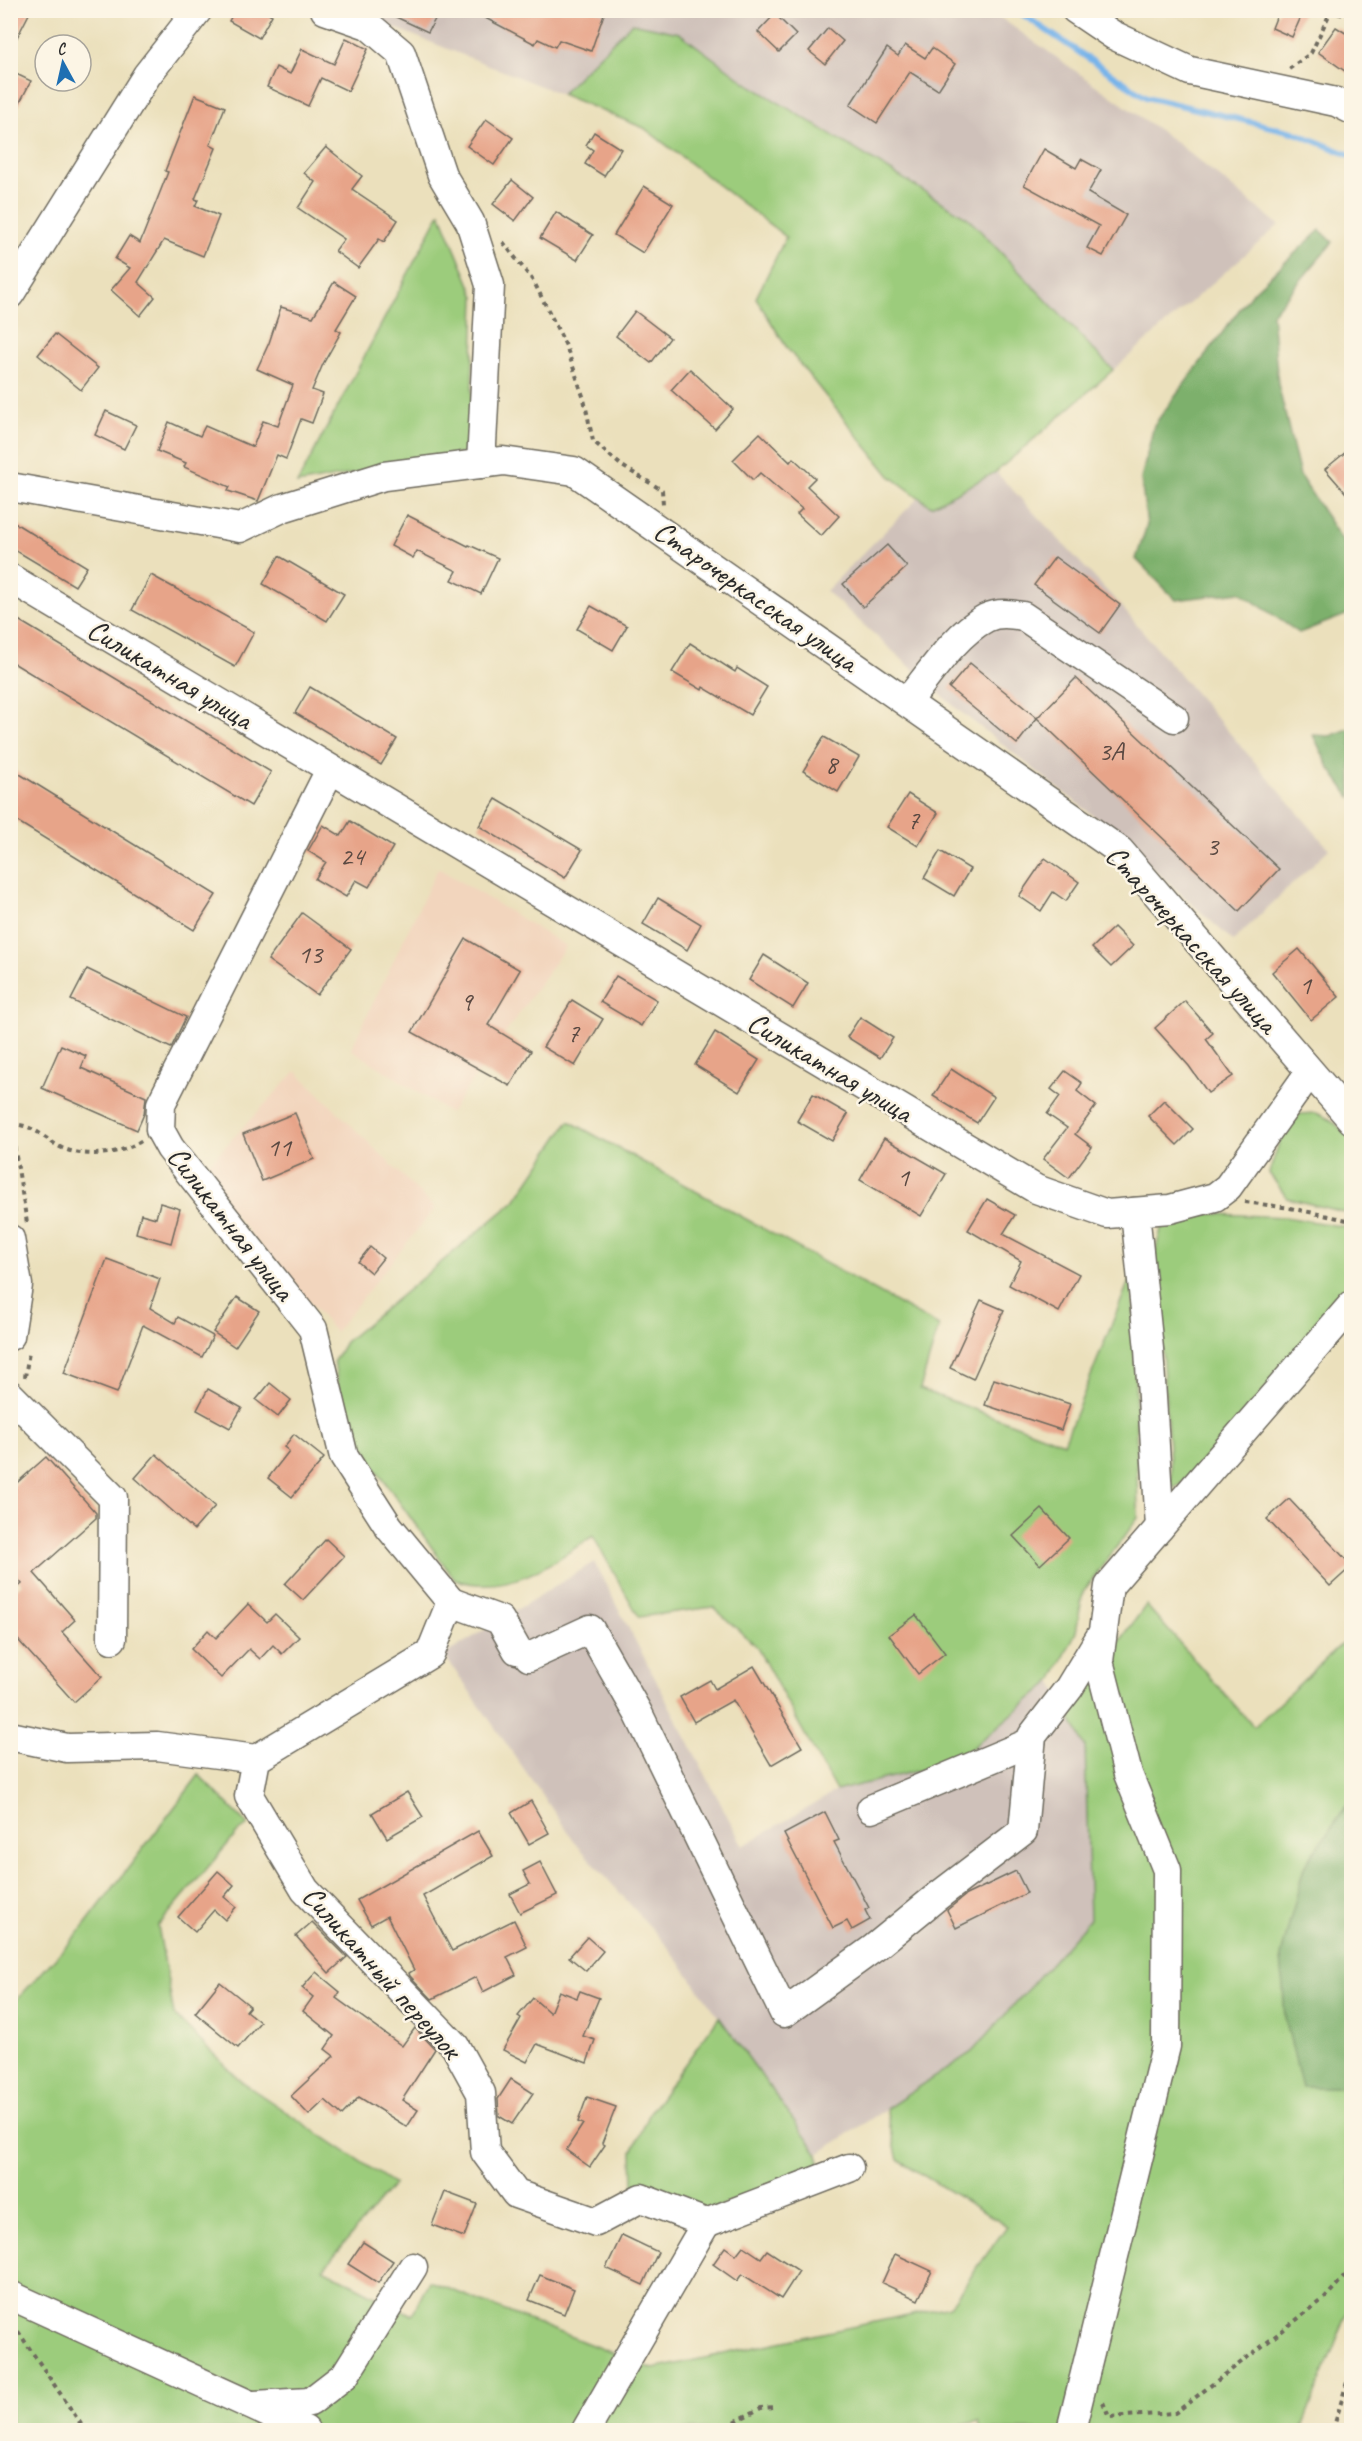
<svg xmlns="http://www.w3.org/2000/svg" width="1362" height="2441" font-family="Caveat,sans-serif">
<rect width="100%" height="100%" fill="#fcf5e5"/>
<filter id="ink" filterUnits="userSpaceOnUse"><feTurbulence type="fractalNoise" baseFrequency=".0167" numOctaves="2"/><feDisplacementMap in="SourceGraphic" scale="12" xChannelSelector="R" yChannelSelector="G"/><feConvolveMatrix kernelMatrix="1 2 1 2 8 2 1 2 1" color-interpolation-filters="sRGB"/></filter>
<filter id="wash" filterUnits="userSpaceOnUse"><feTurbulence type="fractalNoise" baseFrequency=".008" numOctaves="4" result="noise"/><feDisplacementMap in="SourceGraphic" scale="24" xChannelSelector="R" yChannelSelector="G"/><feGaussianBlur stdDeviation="1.35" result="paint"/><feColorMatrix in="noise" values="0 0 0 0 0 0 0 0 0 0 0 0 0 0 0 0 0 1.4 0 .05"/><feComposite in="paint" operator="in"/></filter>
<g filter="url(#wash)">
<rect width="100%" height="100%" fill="#ebe0bc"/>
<!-- built -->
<g fill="#f2d5bd">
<path d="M438,868L566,946L450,1113L351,1049Z"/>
<path d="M296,1071L435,1208L335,1332L199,1174Z"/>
</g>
<!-- industrial -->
<g fill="#cfc1ba">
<path d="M345,11H991L1173,140L1279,225L1113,370L968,218L748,84L679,33L632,23L561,94L365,16Z"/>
<path d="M996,472L1120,605L1329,849L1233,941L1105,825L956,708L826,591L919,497L931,506Z"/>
<path d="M594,1562L743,1846L836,1791L956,1761L1052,1681L1085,1746L1090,1919L972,2052L818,2154L669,1948L578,1846L444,1655Z"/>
</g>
<!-- green -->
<g fill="#9ccc7c" stroke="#647c54" stroke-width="1.5">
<path d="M632,23L679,33L748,84L968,218L1113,370L996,472L931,506L890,476L787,348L756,298L786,237L644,128L561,94Z"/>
<path d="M440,213L475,297L470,452L297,484Z"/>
<path d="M1316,1113L1331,1120L1351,1138V1214L1287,1198L1269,1173L1283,1131L1300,1114Z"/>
<path d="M569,1121L939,1326L920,1389L1064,1443L1133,1271L1138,1518L1083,1592L1076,1632L1052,1681L956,1761L836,1791L756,1646L713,1607L639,1617L593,1536C549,1565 510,1596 455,1580L375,1468L340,1398L334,1361L345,1342L515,1201Z"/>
<path d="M1192,1213L1285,1217L1351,1228V1292L1183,1483L1172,1489L1155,1253L1162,1225L1175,1217Z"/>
<path d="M1146,1605L1254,1727L1351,1635V2303L1301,2430H981L979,2421L942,2430H11L10,2007L81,1930L199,1775L248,1825L238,1832L158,1926L174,2015L243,2083L394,2184L323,2269L412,2315L429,2281L653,2369L950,2306L1007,2226L898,2160L886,2109L972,2052L1090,1919L1085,1746L1068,1713Z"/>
<path d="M719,2017L818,2154L820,2165L703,2213L633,2187L632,2152L651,2111Z"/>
</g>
<!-- forest -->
<g fill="#7db06c" stroke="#546e4c" stroke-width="1.5">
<path d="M1320,230L1333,242L1272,314L1278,384L1300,476L1351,554V613L1299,633L1240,592L1176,600L1136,559L1147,525L1141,479L1154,425L1251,294Z"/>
<path d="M1351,728V798L1330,769L1313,735L1330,736Z"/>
<path d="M1351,1799V2087H1302L1285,2018L1281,1956L1304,1867Z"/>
</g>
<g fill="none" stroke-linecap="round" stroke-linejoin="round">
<!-- stream -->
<path stroke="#77b4ea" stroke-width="6" d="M1016,10L1146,97L1293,132L1352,156"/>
</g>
<g id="blocks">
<!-- building -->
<g fill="#e7a489">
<path d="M10,10H31L10,51Z"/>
<path d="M235,10H263L272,15L259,38L229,21Z"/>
<path d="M381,10H440L428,32Z"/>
<path d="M470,10H595L604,14L591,51L559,40L555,47L538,39L535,44Z"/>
<path d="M1279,10H1304L1292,37L1272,28Z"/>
<path d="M775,14L796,35L779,52L758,32Z"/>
<path d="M1336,27L1352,37V76L1318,52Z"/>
<path d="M828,28L843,41L825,64L809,51Z"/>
<path d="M346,38L368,49L348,91L321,78L308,106L267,87L276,67L290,74L302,49L334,64Z"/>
<path d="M905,45L925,58L932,48L955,64L938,90L910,72L877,123L850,105L887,48L898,56Z"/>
<path d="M10,71L31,81L10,121Z"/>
<path d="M195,95L225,107L210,145L216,148L195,199L198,200L195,206L219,216L203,256L164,240L138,282L155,297L140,316L111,290L130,268L115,259L129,236L140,243L168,172L165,171Z"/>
<path d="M486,119L513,138L494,165L467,146Z"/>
<path d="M594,132L621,149L604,176L585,164L593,150L586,145Z"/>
<path d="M326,147L362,176L352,189L398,220L384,242L379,239L358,268L335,251L344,239L298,208L315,182L304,173Z"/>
<path d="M1044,149L1076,168L1081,159L1101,170L1088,193L1126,215L1103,256L1087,248L1099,226L1024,185Z"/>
<path d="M512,180L533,197L515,221L493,204Z"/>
<path d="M644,186L673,204L643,253L614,235Z"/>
<path d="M556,212L593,235L577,260L540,238Z"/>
<path d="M334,282L356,296L336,329L341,332L323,364L312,390L323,394L312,423L301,419L286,459L277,455L258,501L228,491L230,487L184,467L186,463L157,451L169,422L200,436L205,426L253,447L263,421L278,426L293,385L257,369L269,343L281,307L313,317Z"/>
<path d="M635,311L670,338L651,363L616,336Z"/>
<path d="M55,334L98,368L81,390L38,355Z"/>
<path d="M690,369L733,409L715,429L671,390Z"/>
<path d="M106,411L136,425L124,449L95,435Z"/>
<path d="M760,433L790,462L793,458L815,478L807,486L839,516L821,536L797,514L802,509L760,473L753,480L733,460Z"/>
<path d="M1352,447V500L1325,469Z"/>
<path d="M407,515L468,546L469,545L498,558L481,594L452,580L457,571L417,551L413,558L391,546Z"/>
<path d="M10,520L87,567L75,586L10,547Z"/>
<path d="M887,545L907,567L863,607L843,584Z"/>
<path d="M279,556L344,594L327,621L263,584Z"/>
<path d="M1055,557L1120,605L1100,633L1034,585Z"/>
<path d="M151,575L254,632L235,667L132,610Z"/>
<path d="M591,606L627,626L613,650L577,629Z"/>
<path d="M10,615L271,772L251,806L10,661Z"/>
<path d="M690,643L735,672L737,668L767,687L750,715L703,687L702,690L672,672Z"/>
<path d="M970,663L1037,718L1017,744L949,688Z"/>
<path d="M1076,678L1279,869L1239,911L1037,718Z"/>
<path d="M310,687L397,739L381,765L295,713Z"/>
<path d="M824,737L859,757L838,792L803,771Z"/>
<path d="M10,768L216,895L194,930L10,817Z"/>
<path d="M908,794L938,813L918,846L887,827Z"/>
<path d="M496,799L582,850L565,878L479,826Z"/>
<path d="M350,821L393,847L369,887L356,880L346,897L315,879L326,862L308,851L323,825L341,836Z"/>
<path d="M940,851L970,869L954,896L924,878Z"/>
<path d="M1045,858L1079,882L1066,901L1053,892L1041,911L1019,896Z"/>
<path d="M658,898L701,924L687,950L643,924Z"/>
<path d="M302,913L351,949L317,995L268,960Z"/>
<path d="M1114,927L1133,946L1111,967L1092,948Z"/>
<path d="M466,939L520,970L488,1025L531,1051L510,1086L412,1032Z"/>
<path d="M1299,949L1339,997L1311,1020L1272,972Z"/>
<path d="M764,955L808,983L793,1008L749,980Z"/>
<path d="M87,969L186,1017L171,1048L71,1000Z"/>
<path d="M616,976L657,1000L641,1026L600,1002Z"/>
<path d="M572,1000L603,1019L575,1066L543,1047Z"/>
<path d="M1185,1001L1213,1033L1206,1039L1233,1076L1208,1093L1189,1066L1155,1028Z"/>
<path d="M860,1017L893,1038L880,1058L847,1037Z"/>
<path d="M715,1032L759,1060L739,1092L695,1065Z"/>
<path d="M61,1045L86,1056L81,1068L146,1097L144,1114L137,1130L42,1088Z"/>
<path d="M951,1069L994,1097L977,1123L933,1096Z"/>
<path d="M1065,1071L1082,1083L1077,1091L1096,1106L1075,1134L1092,1147L1069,1178L1043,1159L1067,1128L1047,1114L1060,1096L1051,1089Z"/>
<path d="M813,1094L848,1114L832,1141L797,1121Z"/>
<path d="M1164,1100L1193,1129L1177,1145L1148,1116Z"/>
<path d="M295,1113L314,1159L262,1181L243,1134Z"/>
<path d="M884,1138L946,1174L921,1216L860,1180Z"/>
<path d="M987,1199L1015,1215L1003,1234L1079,1274L1059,1312L1009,1285L1021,1261L968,1230Z"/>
<path d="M160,1203L180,1209L171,1243L136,1233L141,1214L156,1218Z"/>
<path d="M370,1247L383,1258L371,1273L358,1262Z"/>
<path d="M107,1259L160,1279L150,1308L175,1323L178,1317L213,1336L202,1357L143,1325L117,1393L64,1373Z"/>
<path d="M237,1297L259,1311L235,1347L213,1332Z"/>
<path d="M981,1300L1004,1310L973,1379L950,1368Z"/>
<path d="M994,1379L1070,1404L1061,1430L985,1405Z"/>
<path d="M270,1383L291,1400L278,1417L256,1400Z"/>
<path d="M208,1389L242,1408L230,1428L197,1410Z"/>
<path d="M294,1434L324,1458L292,1497L268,1478L289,1451L284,1447Z"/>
<path d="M156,1454L215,1506L194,1530L135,1478Z"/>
<path d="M46,1457L96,1513V1518L34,1573L75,1620L62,1632L102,1677L74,1702L10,1631V1594L22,1584L10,1571V1489Z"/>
<path d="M1289,1499L1352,1566L1330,1586L1267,1519Z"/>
<path d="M1042,1509L1069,1538L1040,1565L1013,1536Z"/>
<path d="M326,1539L344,1556L303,1600L285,1584Z"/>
<path d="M248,1604L267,1622L275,1614L299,1637L282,1654L273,1645L260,1659L249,1649L221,1678L191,1649L208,1630L216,1638Z"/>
<path d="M916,1615L945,1653L918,1674L889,1635Z"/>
<path d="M754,1666L802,1747L771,1765L733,1700L694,1722L680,1697L710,1680L715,1689Z"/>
<path d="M407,1792L423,1817L387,1838L372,1813Z"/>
<path d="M531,1801L549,1833L529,1844L511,1813Z"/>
<path d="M825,1812L839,1840L834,1842L869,1908L865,1910L870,1920L852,1930L847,1921L833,1928L784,1834Z"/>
<path d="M478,1831L493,1856L423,1896L452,1951L514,1920L527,1947L507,1957L516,1975L483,1992L476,1977L432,1999L410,1976L409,1973L414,1970L387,1916L371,1925L357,1900Z"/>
<path d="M540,1862L557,1895L520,1913L510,1894L530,1884L523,1871Z"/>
<path d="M218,1871L234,1885L224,1897L236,1907L225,1920L214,1910L195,1932L178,1917Z"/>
<path d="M1016,1871L1027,1893L956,1928L947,1910L966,1895Z"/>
<path d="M312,1922L347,1957L329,1973L296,1936Z"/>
<path d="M587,1937L603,1951L586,1971L569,1957Z"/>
<path d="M316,1972L340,1992L336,1998L402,2046L415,2028L435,2049L402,2100L418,2110L407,2127L359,2097L342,2115L325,2100L309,2115L291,2096L334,2056L325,2049L334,2036L303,2011L313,1997L302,1988Z"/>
<path d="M220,1982L250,2006L246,2011L260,2022L238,2048L195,2013Z"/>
<path d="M559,1991L577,1998L580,1991L599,1998L583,2036L595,2040L587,2063L537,2044L527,2062L503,2050L521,2018L518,2016L533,1998L550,2013Z"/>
<path d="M511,2079L533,2093L512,2124L499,2116L498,2099Z"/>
<path d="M587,2097L616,2107L602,2143L605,2145L590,2167L566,2150L583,2124L578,2122Z"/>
<path d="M445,2192L477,2204L464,2237L432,2225Z"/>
<path d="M622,2235L658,2252L643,2285L606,2268Z"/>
<path d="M363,2242L393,2261L378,2283L348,2264Z"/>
<path d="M743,2246L761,2258L767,2250L799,2271L781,2299L742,2274L737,2281L713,2264L725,2247L736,2255Z"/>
<path d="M895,2254L932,2271L918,2300L882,2283Z"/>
<path d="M540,2275L574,2289L564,2314L529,2300Z"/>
</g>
</g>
</g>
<g filter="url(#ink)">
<use href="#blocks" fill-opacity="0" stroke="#6e6a5e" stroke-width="1.5"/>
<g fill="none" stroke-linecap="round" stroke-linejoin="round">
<!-- minor casing -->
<g stroke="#6e6a5e" stroke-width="31">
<g id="minor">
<path d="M325,10L368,25L401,53L442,175L470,222L490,285L481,464"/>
<path d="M1076,10L1113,35L1190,71L1336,102L1352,110"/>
<path d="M10,294L147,75L198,10"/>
<path d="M10,487L240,528L282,508L384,476L503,461L574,471L1120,851L1352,1120"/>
<path d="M10,578L1036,1189L1107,1214L1170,1209L1215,1197L1228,1187L1309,1073"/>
<path d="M907,702C929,675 955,634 986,618C998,612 1011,614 1023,616L1174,718"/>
<path d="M330,770L161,1104L160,1130L170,1148L313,1329L344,1457L389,1527L451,1602"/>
<path d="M1135,1212L1149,1349L1160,1527"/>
<path d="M10,1239L18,1285L10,1336"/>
<path d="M10,1395L113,1498L112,1639"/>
<path d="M451,1602L430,1654L256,1759L249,1796L305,1890L455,2046L481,2093L485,2152L516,2194L596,2222L641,2198L706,2223L849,2168"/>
<path d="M451,1602L500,1620L517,1650"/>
<path d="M529,1657L590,1629L638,1713L784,2013L874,1948L934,1899L1023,1831L1032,1736L1069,1688L1100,1637"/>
<path d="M10,1736L67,1748L157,1746L256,1759"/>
<path d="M871,1809L1031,1742"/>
<path d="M10,2295L305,2430"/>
<path d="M254,2405L310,2402L345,2375L413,2267"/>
<path d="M586,2430L706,2223"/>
<path d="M1071,2430L1166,2046L1167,1870L1128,1774L1099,1661L1109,1586L1352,1305"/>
</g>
</g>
<!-- path -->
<g stroke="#6e6a5e" stroke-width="4" stroke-dasharray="4.5 4.5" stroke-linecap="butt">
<path d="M1289,69L1311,53L1331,11L1352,18"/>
<path d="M503,242L534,282L566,346L584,399L593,441L622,466L662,490L663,504"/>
<path d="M10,1120L27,1223"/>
<path d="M11,1124C36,1125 42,1138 62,1148C85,1158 120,1155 141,1141"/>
<path d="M1245,1202L1290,1208L1352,1221"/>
<path d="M25,1377L29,1352"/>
<path d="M13,2324L85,2430"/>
<path d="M1103,2402L1109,2417L1175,2413L1325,2298L1352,2268"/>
<path d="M719,2430L761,2408L774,2407"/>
<path d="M1333,2430L1352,2365"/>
</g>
<!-- minor -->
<use href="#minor" stroke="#fff" stroke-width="28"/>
</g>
</g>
<g text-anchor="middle" stroke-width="5" stroke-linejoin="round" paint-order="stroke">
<!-- number labels -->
<g font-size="27" fill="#5a4942">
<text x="1111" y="760">3А</text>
<text x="831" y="773">8</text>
<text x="913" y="829">7</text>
<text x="1212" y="855">3</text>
<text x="352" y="865">24</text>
<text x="310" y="963">13</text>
<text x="1305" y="994">1</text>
<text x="466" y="1010">9</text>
<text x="573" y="1042">7</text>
<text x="279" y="1156">11</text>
<text x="903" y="1186">1</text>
</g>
<!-- street labels -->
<g font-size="30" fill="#2b2b2b" stroke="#fcf5e5">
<text transform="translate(756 596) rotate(35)" y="10">Старочеркасская улица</text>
<text transform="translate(170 674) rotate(31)" y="10">Силикатная улица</text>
<text transform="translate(1192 939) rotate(48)" y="10">Старочеркасская улица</text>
<text transform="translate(830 1067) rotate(31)" y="10">Силикатная улица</text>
<text transform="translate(231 1223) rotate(52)" y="10">Силикатная улица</text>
<text transform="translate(382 1972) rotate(48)" y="10">Силикатный переулок</text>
</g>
</g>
<!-- margin -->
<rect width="1362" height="2441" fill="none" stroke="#fcf5e5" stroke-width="36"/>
<!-- north arrow -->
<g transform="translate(63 63) rotate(352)"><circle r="28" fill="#fcf5e5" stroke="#a8a49b" stroke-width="1.5"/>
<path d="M0-4.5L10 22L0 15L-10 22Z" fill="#1f6fb2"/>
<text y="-9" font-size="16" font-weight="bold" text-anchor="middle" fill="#2b2b2b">С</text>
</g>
</svg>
